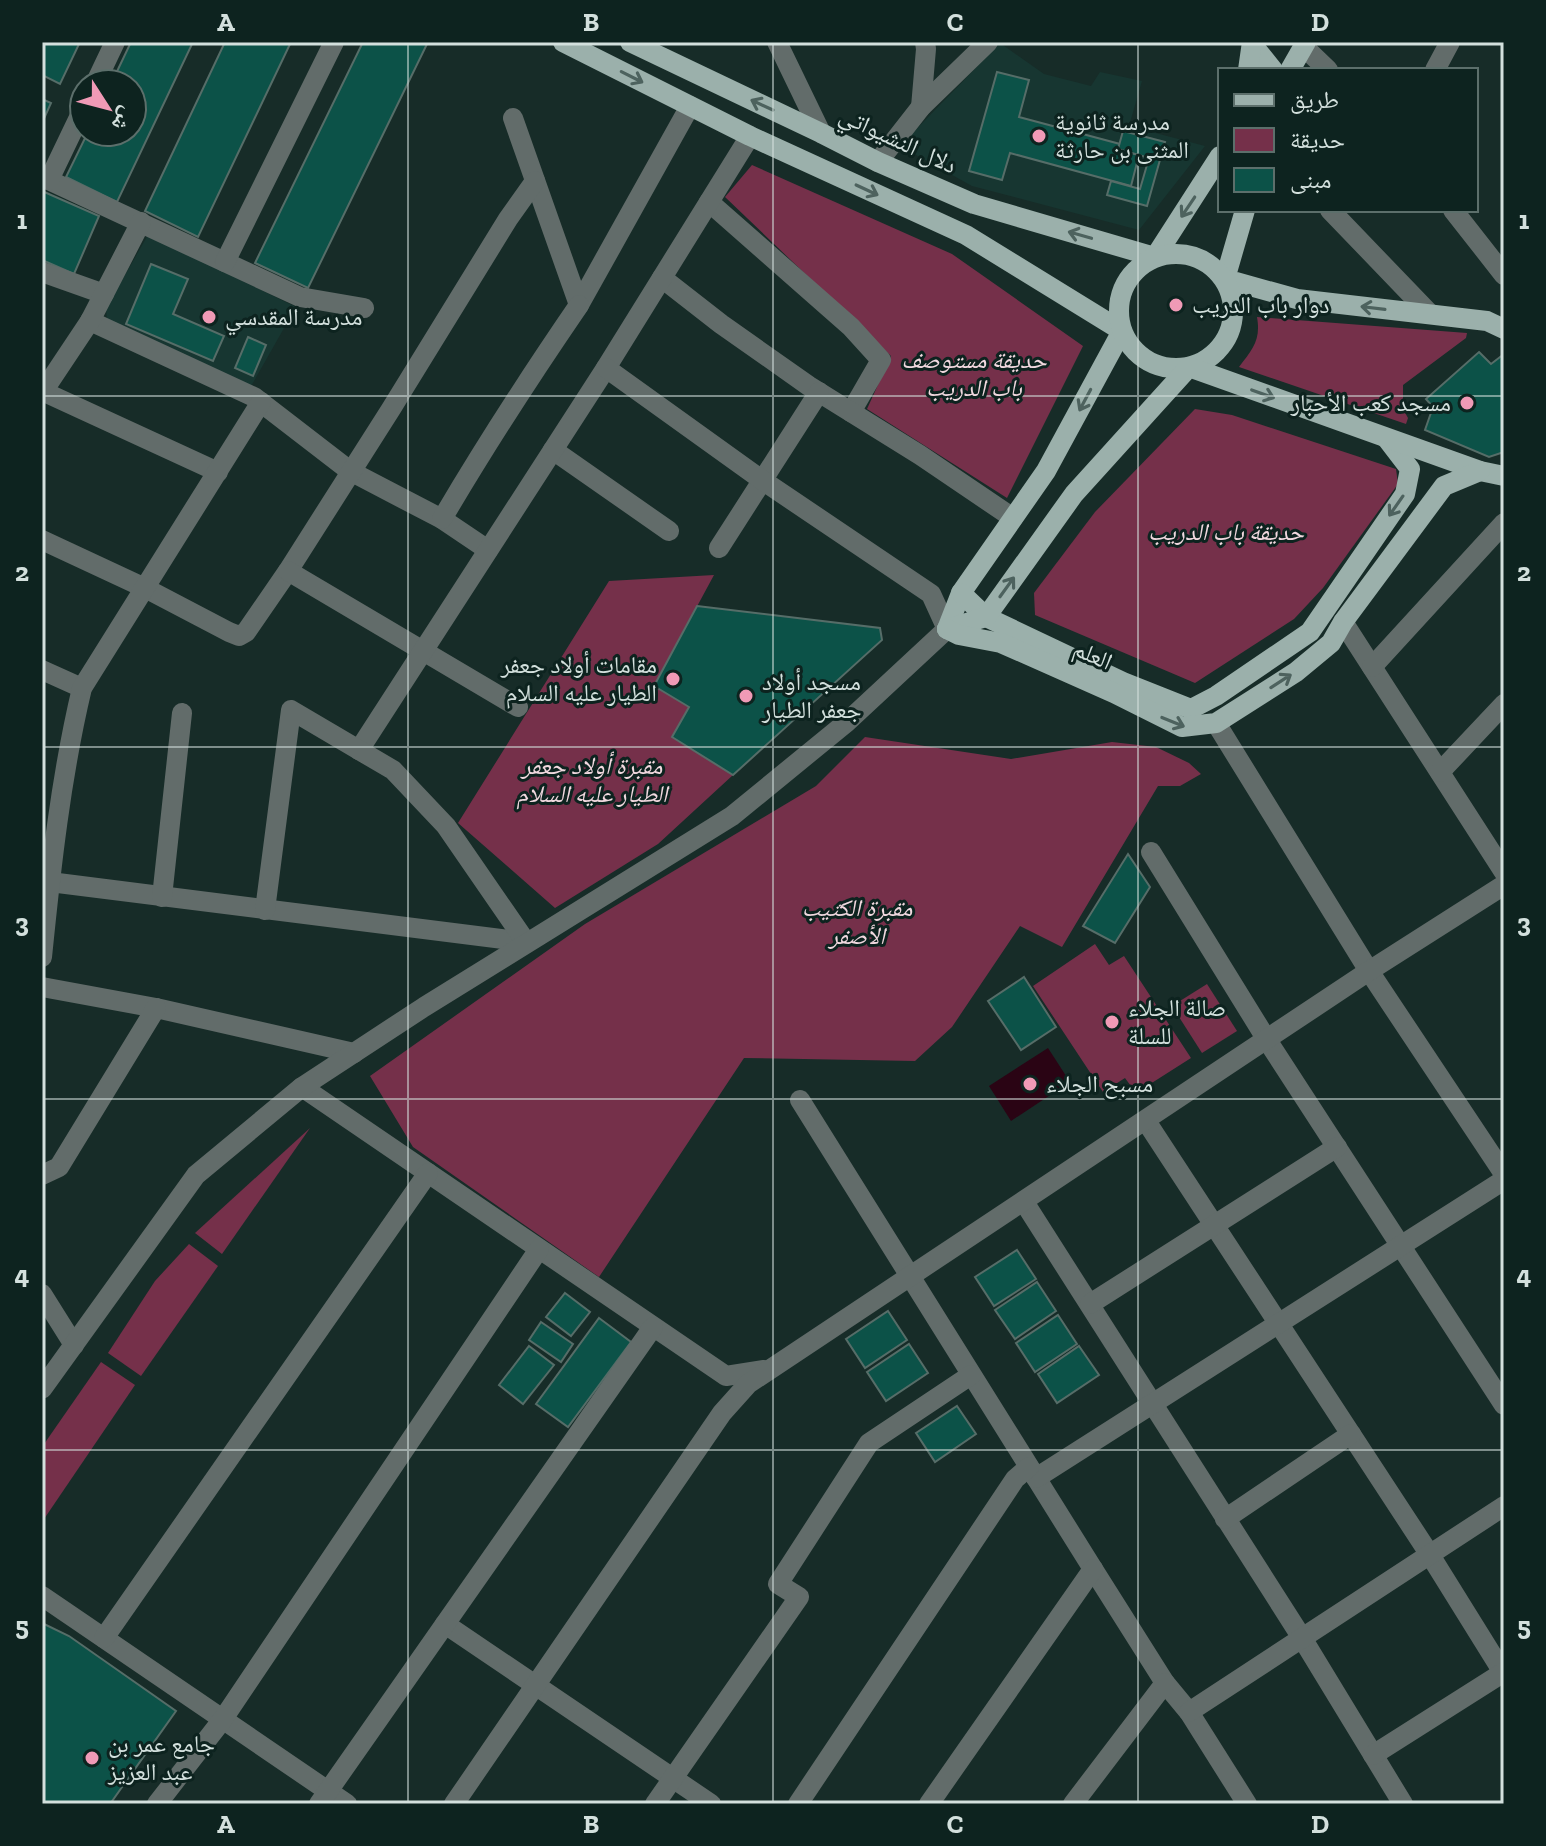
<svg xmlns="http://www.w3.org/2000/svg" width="1546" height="1846" font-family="'Zilla Slab','Noto Naskh Arabic',serif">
<rect width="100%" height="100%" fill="#172c28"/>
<!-- built -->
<g fill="#173631">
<path d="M1000,43L1044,74L1091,86L1100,72L1142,81L1129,126L1205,146L1139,230L972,186L900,146Z"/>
<path d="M148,235L296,307L250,388L107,320L106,308Z"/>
</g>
<!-- green -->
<g fill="#75304a">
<path d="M752,165L952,254L1083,346L1007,498L867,409L891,356L725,197Z"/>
<path d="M1257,317L1467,333L1466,338L1403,385V409L1408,418L1406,424L1239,367C1253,349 1261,340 1257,317Z"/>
<path d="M1195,409L1232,415L1396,469L1398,484L1323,588L1294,619L1195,683L1035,615L1034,593L1095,512Z"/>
<path d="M714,575L654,686L689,707L672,737L733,775L658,844L555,908L458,823L609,581Z"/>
<path d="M865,737L1011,759L1112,742L1156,747L1189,763L1201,774L1180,786H1158L1062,947L1020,926L952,1027L915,1061L744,1058L599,1277L413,1147L370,1076L585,924L816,786Z"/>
<path d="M1095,944L1109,965L1124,956L1191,1058L1136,1093L1125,1078L1103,1092L1033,986Z"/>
<path d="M1207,984L1237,1031L1202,1053L1172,1006Z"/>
<path d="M310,1128L222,1254L195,1233Z"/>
<path d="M189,1244L218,1266L141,1376L108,1353L155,1281Z"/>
<path d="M101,1362L135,1385L42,1522V1447Z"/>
</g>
<!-- water -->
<path fill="#2a0414" d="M1048,1048L1070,1082L1011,1121L989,1086Z"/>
<!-- building -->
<g fill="#0c5248" stroke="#566d68" stroke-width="2">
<path d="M42,42H80L60,84L42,75Z"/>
<path d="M131,42H193L117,202L66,177L88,132H132V84H111Z"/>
<path d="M225,42H291L198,237L145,211Z"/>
<path d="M363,42H428L308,288L255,263Z"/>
<path d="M997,72L1029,80L1019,117L1120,144L1118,149L1139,155L1131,186L1010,153L1002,180L969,171Z"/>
<path d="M42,99L51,103L42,123Z"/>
<path d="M1123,131L1165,142L1147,206L1107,195L1111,181L1140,189L1149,158L1118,149Z"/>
<path d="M42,191L99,216L74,274L42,260Z"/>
<path d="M151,264L188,279L173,314L224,336L213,361L126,324Z"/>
<path d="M248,337L266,345L253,376L235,368Z"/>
<path d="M1479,352L1491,364L1504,354V452L1489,457L1425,430L1433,407L1426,399Z"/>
<path d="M697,606L880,628L882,640L733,775L672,737L689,707L654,686Z"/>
<path d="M1128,854L1150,887L1115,943L1083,926Z"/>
<path d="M1024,977L1056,1027L1021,1050L988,1001Z"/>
<path d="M1017,1250L1036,1279L994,1306L975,1277Z"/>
<path d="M1037,1282L1056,1311L1015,1339L995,1310Z"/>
<path d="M565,1293L590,1312L571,1336L546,1317Z"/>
<path d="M888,1311L907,1340L865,1368L846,1339Z"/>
<path d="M1058,1315L1077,1344L1035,1372L1016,1343Z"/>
<path d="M599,1318L631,1342L568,1427L536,1404Z"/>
<path d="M541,1322L573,1344L561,1362L529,1340Z"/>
<path d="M909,1344L928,1373L886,1401L867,1372Z"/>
<path d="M529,1346L554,1365L523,1404L499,1385Z"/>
<path d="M1079,1346L1099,1375L1057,1403L1038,1374Z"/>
<path d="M957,1406L976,1434L935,1462L916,1433Z"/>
<path d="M42,1623L69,1636L176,1711L110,1804H42Z"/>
</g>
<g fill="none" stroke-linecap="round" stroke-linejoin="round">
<!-- minor -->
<g stroke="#626c6a" stroke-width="20">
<path d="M777,42L821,133"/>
<path d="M1303,46L1328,70"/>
<path d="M1435,70L1450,42"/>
<path d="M95,84L115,42"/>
<path d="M921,107L926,49L925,42"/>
<path d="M513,118L579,305L690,106"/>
<path d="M878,162L921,107L988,42"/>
<path d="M42,177L300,297L364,308"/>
<path d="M49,180L84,107"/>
<path d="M709,202L851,327L881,360L851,412"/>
<path d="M1330,210L1430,314"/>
<path d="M1453,210L1504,275"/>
<path d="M225,262L334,42"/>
<path d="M42,272L104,294"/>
<path d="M662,278L721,324L809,386L920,455L1013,518"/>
<path d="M90,321L254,397L350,471L442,519L488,550"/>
<path d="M42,391L218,472"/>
<path d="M42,393L90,321L141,222"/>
<path d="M553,450L669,531"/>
<path d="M442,519C485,446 531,375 579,305"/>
<path d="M42,540L145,588L229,632L239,636L246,632L288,571L391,409L508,219L535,181"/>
<path d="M719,548L819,392"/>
<path d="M288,571L518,707"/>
<path d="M1343,622L1504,872"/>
<path d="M1372,667L1504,523"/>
<path d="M42,670L82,688"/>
<path d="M1216,723L1369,971L1504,1174"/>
<path d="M359,750L606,368L750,136"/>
<path d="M1440,772L1504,704"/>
<path d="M1151,852L1267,1040L1504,1405"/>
<path d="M42,881L526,942"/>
<path d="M162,897L182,713"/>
<path d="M265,910L291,710L393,770L446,826L526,942"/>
<path d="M42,957C51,867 61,776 82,688L261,402"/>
<path d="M42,987L156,1008L354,1053"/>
<path d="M302,1087L726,1376L764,1370"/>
<path d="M800,1100L1093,1569L1165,1683L1189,1712L1247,1804"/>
<path d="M1146,1121L1430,1555L1504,1674"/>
<path d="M42,1175L59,1167L156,1008"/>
<path d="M1024,1202L1302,1638L1403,1804"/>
<path d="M42,1294L74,1345"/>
<path d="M1090,1304L1337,1147"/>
<path d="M42,1389L196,1175L302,1087L424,1007L732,816L847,722L947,629L931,594L762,480L606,368"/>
<path d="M1036,1478L1504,1180"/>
<path d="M1225,1519L1351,1434"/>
<path d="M42,1596L347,1804"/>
<path d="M445,1624L711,1804"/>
<path d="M104,1638L428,1173"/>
<path d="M1189,1712L1504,1506"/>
<path d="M1373,1755L1504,1672"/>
<path d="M157,1804L223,1719L539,1249"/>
<path d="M319,1804L653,1327"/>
<path d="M454,1804L722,1413L748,1384L1369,971L1504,885"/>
<path d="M655,1804L799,1597L778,1584L869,1443L971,1375"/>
<path d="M798,1804L1015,1479L1029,1467"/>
<path d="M929,1804L1093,1569"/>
<path d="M1073,1804L1165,1683"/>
</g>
<!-- major -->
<g stroke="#9bb0ab" stroke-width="20">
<path d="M563,42L750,136L966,235L1122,331L1046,471L961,593L947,629"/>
<path d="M630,42L821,133L878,162L974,204L1155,257L1220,156"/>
<path d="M1254,42L1252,44L1273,70"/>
<path d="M1248,70L1252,42"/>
<path d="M1290,70L1306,42"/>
<path d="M1245,210L1225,279L1297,299L1487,321L1504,329"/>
<circle cx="1176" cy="311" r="57"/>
<path d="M961,593L986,617L1123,682L1191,709L1216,696L1310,632L1405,494L1410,469L1387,439"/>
<path d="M947,629L986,617L1074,494L1189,367L1480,471L1504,476"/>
<path d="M947,629L959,635L1001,643L1114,693L1182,727L1216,723L1296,672L1331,643L1343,622L1444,486L1480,471"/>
</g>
</g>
<!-- one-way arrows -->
<defs><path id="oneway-shaft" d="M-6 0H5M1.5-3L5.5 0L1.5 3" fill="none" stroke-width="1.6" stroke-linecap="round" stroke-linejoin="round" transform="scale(2)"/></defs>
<g stroke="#4d625e">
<use href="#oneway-shaft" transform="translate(632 77) rotate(27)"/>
<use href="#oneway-shaft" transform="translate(762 105) rotate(-155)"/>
<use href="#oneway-shaft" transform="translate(867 190) rotate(25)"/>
<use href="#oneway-shaft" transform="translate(1188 207) rotate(124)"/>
<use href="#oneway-shaft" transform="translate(1080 235) rotate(-164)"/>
<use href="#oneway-shaft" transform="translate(1373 308) rotate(-173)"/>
<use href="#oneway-shaft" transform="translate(1263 394) rotate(20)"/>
<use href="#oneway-shaft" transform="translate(1085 400) rotate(118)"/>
<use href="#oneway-shaft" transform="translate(1396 506) rotate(125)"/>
<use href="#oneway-shaft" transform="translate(1007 587) rotate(-54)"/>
<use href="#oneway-shaft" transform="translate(1281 681) rotate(-33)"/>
<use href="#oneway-shaft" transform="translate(1173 722) rotate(22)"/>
</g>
<!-- grid -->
<path fill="none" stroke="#d3e0dd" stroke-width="2" stroke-opacity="0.55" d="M408,42V1804M773,42V1804M1138,42V1804M42,396H1504M42,747H1504M42,1099H1504M42,1450H1504"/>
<!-- markers -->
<g fill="#f09ab6" stroke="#0d231f" stroke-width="3">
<circle cx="1039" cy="136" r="8"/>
<circle cx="1176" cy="305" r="8"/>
<circle cx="209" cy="317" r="8"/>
<circle cx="1467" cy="403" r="8"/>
<circle cx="673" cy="679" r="8"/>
<circle cx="746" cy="696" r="8"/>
<circle cx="1112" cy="1022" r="8"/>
<circle cx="1030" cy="1084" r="8"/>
<circle cx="92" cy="1758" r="8"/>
</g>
<g text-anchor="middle" stroke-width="6" stroke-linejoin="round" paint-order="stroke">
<!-- poi labels -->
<g font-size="24" fill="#d3e0dd" stroke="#0d231f" text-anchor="start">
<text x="1055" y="130">مدرسة ثانوية<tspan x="1055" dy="28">المثنى بن حارثة</tspan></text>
<text x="1192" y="313">دوار باب الدريب</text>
<text x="225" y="325">مدرسة المقدسي</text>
<text x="1451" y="411" text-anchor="end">مسجد كعب الأحبار</text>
<text x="657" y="673" text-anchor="end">مقامات أولاد جعفر<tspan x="657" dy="28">الطيار عليه السلام</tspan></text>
<text x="762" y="690">مسجد أولاد<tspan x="762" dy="28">جعفر الطيار</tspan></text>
<text x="1128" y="1016">صالة الجلاء<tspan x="1128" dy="28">للسلة</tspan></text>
<text x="1046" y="1092">مسبح الجلاء</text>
<text x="108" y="1752">جامع عمر بن<tspan x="108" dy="28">عبد العزيز</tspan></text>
</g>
<!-- street labels -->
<g font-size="24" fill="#d3e0dd" stroke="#0d231f">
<text transform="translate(898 140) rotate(25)" y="8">دلال النشيواتي</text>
<text transform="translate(1093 655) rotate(24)" y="8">العلم</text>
</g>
<!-- park labels -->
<g font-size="24" font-style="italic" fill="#f1d8df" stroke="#0d231f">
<text x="974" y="368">حديقة مستوصف<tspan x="974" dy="28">باب الدريب</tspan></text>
<text x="1226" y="540">حديقة باب الدريب</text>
<text x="592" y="774">مقبرة أولاد جعفر<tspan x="592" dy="28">الطيار عليه السلام</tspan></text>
<text x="857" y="916">مقبرة الكثيب<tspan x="857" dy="28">الأصفر</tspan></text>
</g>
</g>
<!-- border -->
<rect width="1546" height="1846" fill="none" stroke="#0d231f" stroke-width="88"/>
<!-- legend -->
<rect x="1218" y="68" width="260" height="144" fill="#0d231f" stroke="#5c6f6b" stroke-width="2"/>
<rect x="1234" y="94" width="40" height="12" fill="#9bb0ab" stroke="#5c6f6b" stroke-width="2"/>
<text x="1290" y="108" font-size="24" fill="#d3e0dd">طريق</text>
<rect x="1234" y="128" width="40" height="24" fill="#75304a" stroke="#5c6f6b" stroke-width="2"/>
<text x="1290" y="148" font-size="24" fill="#d3e0dd">حديقة</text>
<rect x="1234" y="168" width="40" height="24" fill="#0c5248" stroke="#5c6f6b" stroke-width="2"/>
<text x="1290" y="188" font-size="24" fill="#d3e0dd">مبنى</text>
<!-- north arrow -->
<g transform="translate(108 108) rotate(126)"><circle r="38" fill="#0d231f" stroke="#5c6f6b" stroke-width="2"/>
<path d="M0-6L14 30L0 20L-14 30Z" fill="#f09ab6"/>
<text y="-12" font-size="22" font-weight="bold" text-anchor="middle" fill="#d3e0dd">ش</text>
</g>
<rect x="44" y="44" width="1458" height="1758" fill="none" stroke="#d3e0dd" stroke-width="3"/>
<g font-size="26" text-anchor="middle" font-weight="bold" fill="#d3e0dd">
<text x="226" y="31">A</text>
<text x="591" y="31">B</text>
<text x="955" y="31">C</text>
<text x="1320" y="31">D</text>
<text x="22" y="229">1</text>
<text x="1524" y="229">1</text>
<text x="22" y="581">2</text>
<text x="1524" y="581">2</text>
<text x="22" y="932">3</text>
<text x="1524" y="932">3</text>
<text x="22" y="1284">4</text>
<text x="1524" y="1284">4</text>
<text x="22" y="1635">5</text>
<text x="1524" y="1635">5</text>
<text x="226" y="1833">A</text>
<text x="591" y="1833">B</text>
<text x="955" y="1833">C</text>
<text x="1320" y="1833">D</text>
</g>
</svg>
